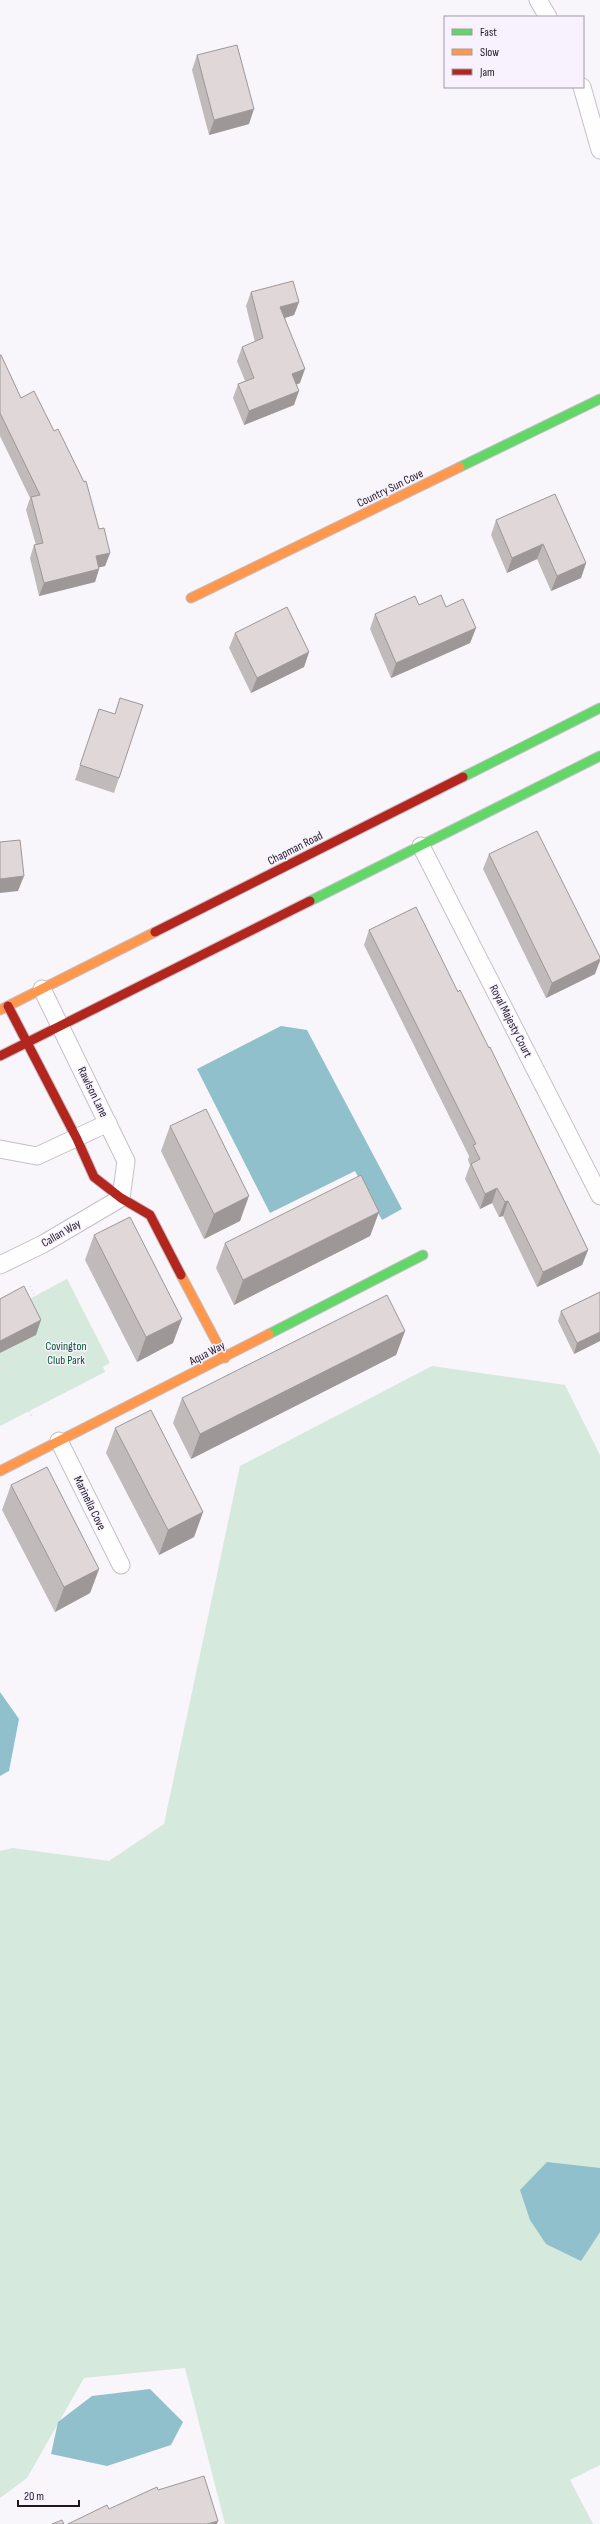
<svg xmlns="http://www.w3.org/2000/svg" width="600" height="2524" font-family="'Sofia Sans Condensed',sans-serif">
<rect width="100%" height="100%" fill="#f8f5fb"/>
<!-- green -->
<g fill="#d5e9dc">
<path d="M67,1279L110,1363L103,1367L105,1372L0,1426V1353L35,1334L20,1304Z"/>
<path d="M432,1366L565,1385L600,1455V2465L570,2480L593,2524H225L185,2368L84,2378L27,2478L0,2498V1851L13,1848L109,1861L164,1824L240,1466Z"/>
</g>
<!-- water -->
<g fill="#90c0cb">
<path d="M281,1026L307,1030L402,1209L382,1220L355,1171L270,1213L197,1069Z"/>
<path d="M0,1692L19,1719L9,1771L0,1776Z"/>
<path d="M547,2162L600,2168V2232L581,2261L546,2244L530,2220L520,2190Z"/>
<path d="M150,2389L183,2422L171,2445L107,2466L51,2454L58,2422L92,2396Z"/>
</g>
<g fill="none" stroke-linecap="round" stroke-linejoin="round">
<!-- street casing -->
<g stroke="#c4c0c8" stroke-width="19">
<g id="street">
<path d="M538,0L548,17"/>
<path d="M582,87L600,150"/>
<path d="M421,846L600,1196"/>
<path d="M0,1149L37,1156L108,1123"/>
<path d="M0,1265L43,1244L121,1198L126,1161L42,989"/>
<path d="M59,1441L121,1565"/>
</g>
</g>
<!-- fast casing -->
<g stroke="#c4c0c8" stroke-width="11">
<g id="fast">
<path d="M460,467L600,399"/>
<path d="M463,777L600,708"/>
<path d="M310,901L600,756"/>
<path d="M269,1334L423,1255"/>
</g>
</g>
<!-- slow casing -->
<g stroke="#c4c0c8" stroke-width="11">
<g id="slow">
<path d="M191,598L460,467"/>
<path d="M0,1010L155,932"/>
<path d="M181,1275L225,1358"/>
<path d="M0,1471L269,1334"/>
</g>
</g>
<!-- jam casing -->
<g stroke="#c4c0c8" stroke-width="11">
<g id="jam">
<path d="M155,932L463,777"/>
<path d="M8,1006L77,1139L94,1177L121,1198L150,1215L181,1275"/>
<path d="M0,1056L310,901"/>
</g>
</g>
<!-- path -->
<g stroke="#e1e0e2" stroke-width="2.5" stroke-dasharray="1 3" stroke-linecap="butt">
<path d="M5,1365L32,1417"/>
<path d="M0,1368C13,1361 38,1354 47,1341C52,1333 50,1322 49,1313L40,1306L29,1284"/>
</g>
<!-- street -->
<use href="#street" stroke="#fefefe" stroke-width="17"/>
<!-- fast -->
<use href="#fast" stroke="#63d668" stroke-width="9"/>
<!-- slow -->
<use href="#slow" stroke="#ff974d" stroke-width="9"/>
<!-- jam -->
<use href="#jam" stroke="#b3261e" stroke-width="9"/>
</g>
<!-- wall -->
<g fill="#c1baba">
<path d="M197,55L249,124L209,135L192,70Z"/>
<path d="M251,292L299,302L294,315L285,318L300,383L296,385L294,405L244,425L233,398L238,384L245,381L237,361L242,347L255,342L246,306Z"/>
<path d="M0,355L21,398L99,529L110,553L105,566L99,567V569L95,582L39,596L30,558L34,545H36L26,510L30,498L0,436Z"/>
<path d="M496,520L586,563L581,578L551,591L537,559L507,573L491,535Z"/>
<path d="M446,607L476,628L470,643L391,678L370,629L375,614Z"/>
<path d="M235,633L309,652L304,667L251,693L229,648Z"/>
<path d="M120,698L119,778L114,793L75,780L99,709L115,714Z"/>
<path d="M489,854L595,974L546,998L483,869Z"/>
<path d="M369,930L458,992L588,1250L582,1265L537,1287L503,1216L499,1217L492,1203L480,1209L465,1179L470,1165L468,1160L469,1156L364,945Z"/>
<path d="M170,1126L240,1221L204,1239L161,1151Z"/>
<path d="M379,1212L370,1236L234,1305L216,1268L225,1243Z"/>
<path d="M94,1235L173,1343L137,1362L85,1260Z"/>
<path d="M600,1292V1341L574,1354L558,1321L561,1311Z"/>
<path d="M405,1331L396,1355L191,1459L173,1423L182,1398Z"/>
<path d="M115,1428L203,1512L194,1537L159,1555L106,1453Z"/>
<path d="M11,1485L99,1569L90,1593L55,1612L2,1510Z"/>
</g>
<!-- shaded-wall -->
<g fill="#9d9797">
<path d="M254,109L249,124L209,135L214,120Z"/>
<path d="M299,302L294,315L275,321L280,307Z"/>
<path d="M305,369L300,383L287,388L292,374Z"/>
<path d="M299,391L294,405L244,425L249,411Z"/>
<path d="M543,544L537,559L507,573L512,558Z"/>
<path d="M110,553L105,566L92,569L96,556Z"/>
<path d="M586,563L581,578L551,591L557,576Z"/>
<path d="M99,569L95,582L39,596L44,583Z"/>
<path d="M476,628L470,643L391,678L396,663Z"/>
<path d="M309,652L304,667L251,693L257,678Z"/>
<path d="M24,876L18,891L0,893V879Z"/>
<path d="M600,959V961L595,974L546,998L552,983Z"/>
<path d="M497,1188L492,1203L480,1209L485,1194Z"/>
<path d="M249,1196L240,1221L204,1239L214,1214Z"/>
<path d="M508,1201L503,1216L499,1217L505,1202Z"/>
<path d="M379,1212L370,1236L234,1305L243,1280Z"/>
<path d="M588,1250L582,1265L537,1287L543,1272Z"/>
<path d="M182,1319L173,1343L137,1362L146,1337Z"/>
<path d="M41,1320L36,1335L0,1353V1341Z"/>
<path d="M405,1331L396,1355L191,1459L200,1434Z"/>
<path d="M600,1332V1341L574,1354L577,1343Z"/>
<path d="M203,1512L194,1537L159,1555L168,1530Z"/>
<path d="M99,1569L90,1593L55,1612L64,1587Z"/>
<path d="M218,2521L217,2524H207Z"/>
</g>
<!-- building -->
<g fill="#e0d8d8" stroke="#9d9797">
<path d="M237,45L254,109L214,120L197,55Z"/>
<path d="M293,281L299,302L280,307L305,369L292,374L299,391L249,411L238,384L254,378L242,347L263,338L251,292Z"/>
<path d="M0,355H1L21,398L34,391L54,431L58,429L84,482L86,481L99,529L104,528L110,553L96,556L99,569L44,583L34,545L43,543L31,497L40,495L0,413Z"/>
<path d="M555,494L586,563L557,576L543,544L512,558L496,520Z"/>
<path d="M441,595L446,607L463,599L476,628L396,663L375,614L415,596L419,605Z"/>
<path d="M287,607L309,652L257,678L235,633Z"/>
<path d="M120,698L143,705L119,778L80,765L99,709L115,714Z"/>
<path d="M537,831L600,957V959L552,983L489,854Z"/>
<path d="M20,840L24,876L0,879V842Z"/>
<path d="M416,907L458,992L460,990L489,1048L490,1047L588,1250L543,1272L508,1201L505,1202L497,1188L485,1194L471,1164L480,1159L473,1145L476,1144L369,930Z"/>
<path d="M206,1109L249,1196L214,1214L170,1126Z"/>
<path d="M361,1175L379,1212L243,1280L225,1243Z"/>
<path d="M130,1217L182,1319L146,1337L94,1235Z"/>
<path d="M24,1286L41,1320L0,1341V1299Z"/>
<path d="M600,1292V1332L577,1343L561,1311Z"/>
<path d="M387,1295L405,1331L200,1434L182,1398Z"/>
<path d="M151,1410L203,1512L168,1530L115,1428Z"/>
<path d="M47,1467L99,1569L64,1587L11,1485Z"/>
<path d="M204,2476L218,2521L207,2524H68L107,2505L109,2509L157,2487L158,2490Z"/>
<path d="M62,2520L64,2524H52Z"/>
</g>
<g text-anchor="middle" stroke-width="3" stroke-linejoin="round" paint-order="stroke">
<!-- street labels -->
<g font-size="12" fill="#1e1822" stroke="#f8f2fe">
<text transform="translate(390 488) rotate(-26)" y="4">Country Sun Cove</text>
<text transform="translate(295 848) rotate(-27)" y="4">Chapman Road</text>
<text transform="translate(511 1021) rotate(63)" y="4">Royal Majesty Court</text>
<text transform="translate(93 1092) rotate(64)" y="4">Rawlson Lane</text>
<text transform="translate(61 1233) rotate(-30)" y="4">Callan Way</text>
<text transform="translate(207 1353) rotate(-27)" y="4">Aqua Way</text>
<text transform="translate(90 1503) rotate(64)" y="4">Marinella Cove</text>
</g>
<!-- park labels -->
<g font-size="12" fill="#04592e" stroke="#f8f2fe">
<text x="66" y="1350">Covington<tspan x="66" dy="14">Club Park</tspan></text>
</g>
</g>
<!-- legend -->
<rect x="444" y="16" width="140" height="72" fill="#f8f2fe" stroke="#a19ba6"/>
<rect x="452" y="29" width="20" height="6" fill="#63d668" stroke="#a19ba6"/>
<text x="480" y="36" font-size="12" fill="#1e1822">Fast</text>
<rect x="452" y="49" width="20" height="6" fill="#ff974d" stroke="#a19ba6"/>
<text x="480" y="56" font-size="12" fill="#1e1822">Slow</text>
<rect x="452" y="69" width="20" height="6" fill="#b3261e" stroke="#a19ba6"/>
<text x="480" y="76" font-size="12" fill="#1e1822">Jam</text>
<!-- scale -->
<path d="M18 2500v6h61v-6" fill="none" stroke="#1e1822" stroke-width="2"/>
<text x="24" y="2500" font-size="12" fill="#1e1822" stroke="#f8f2fe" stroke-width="3" paint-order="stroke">20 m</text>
</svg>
